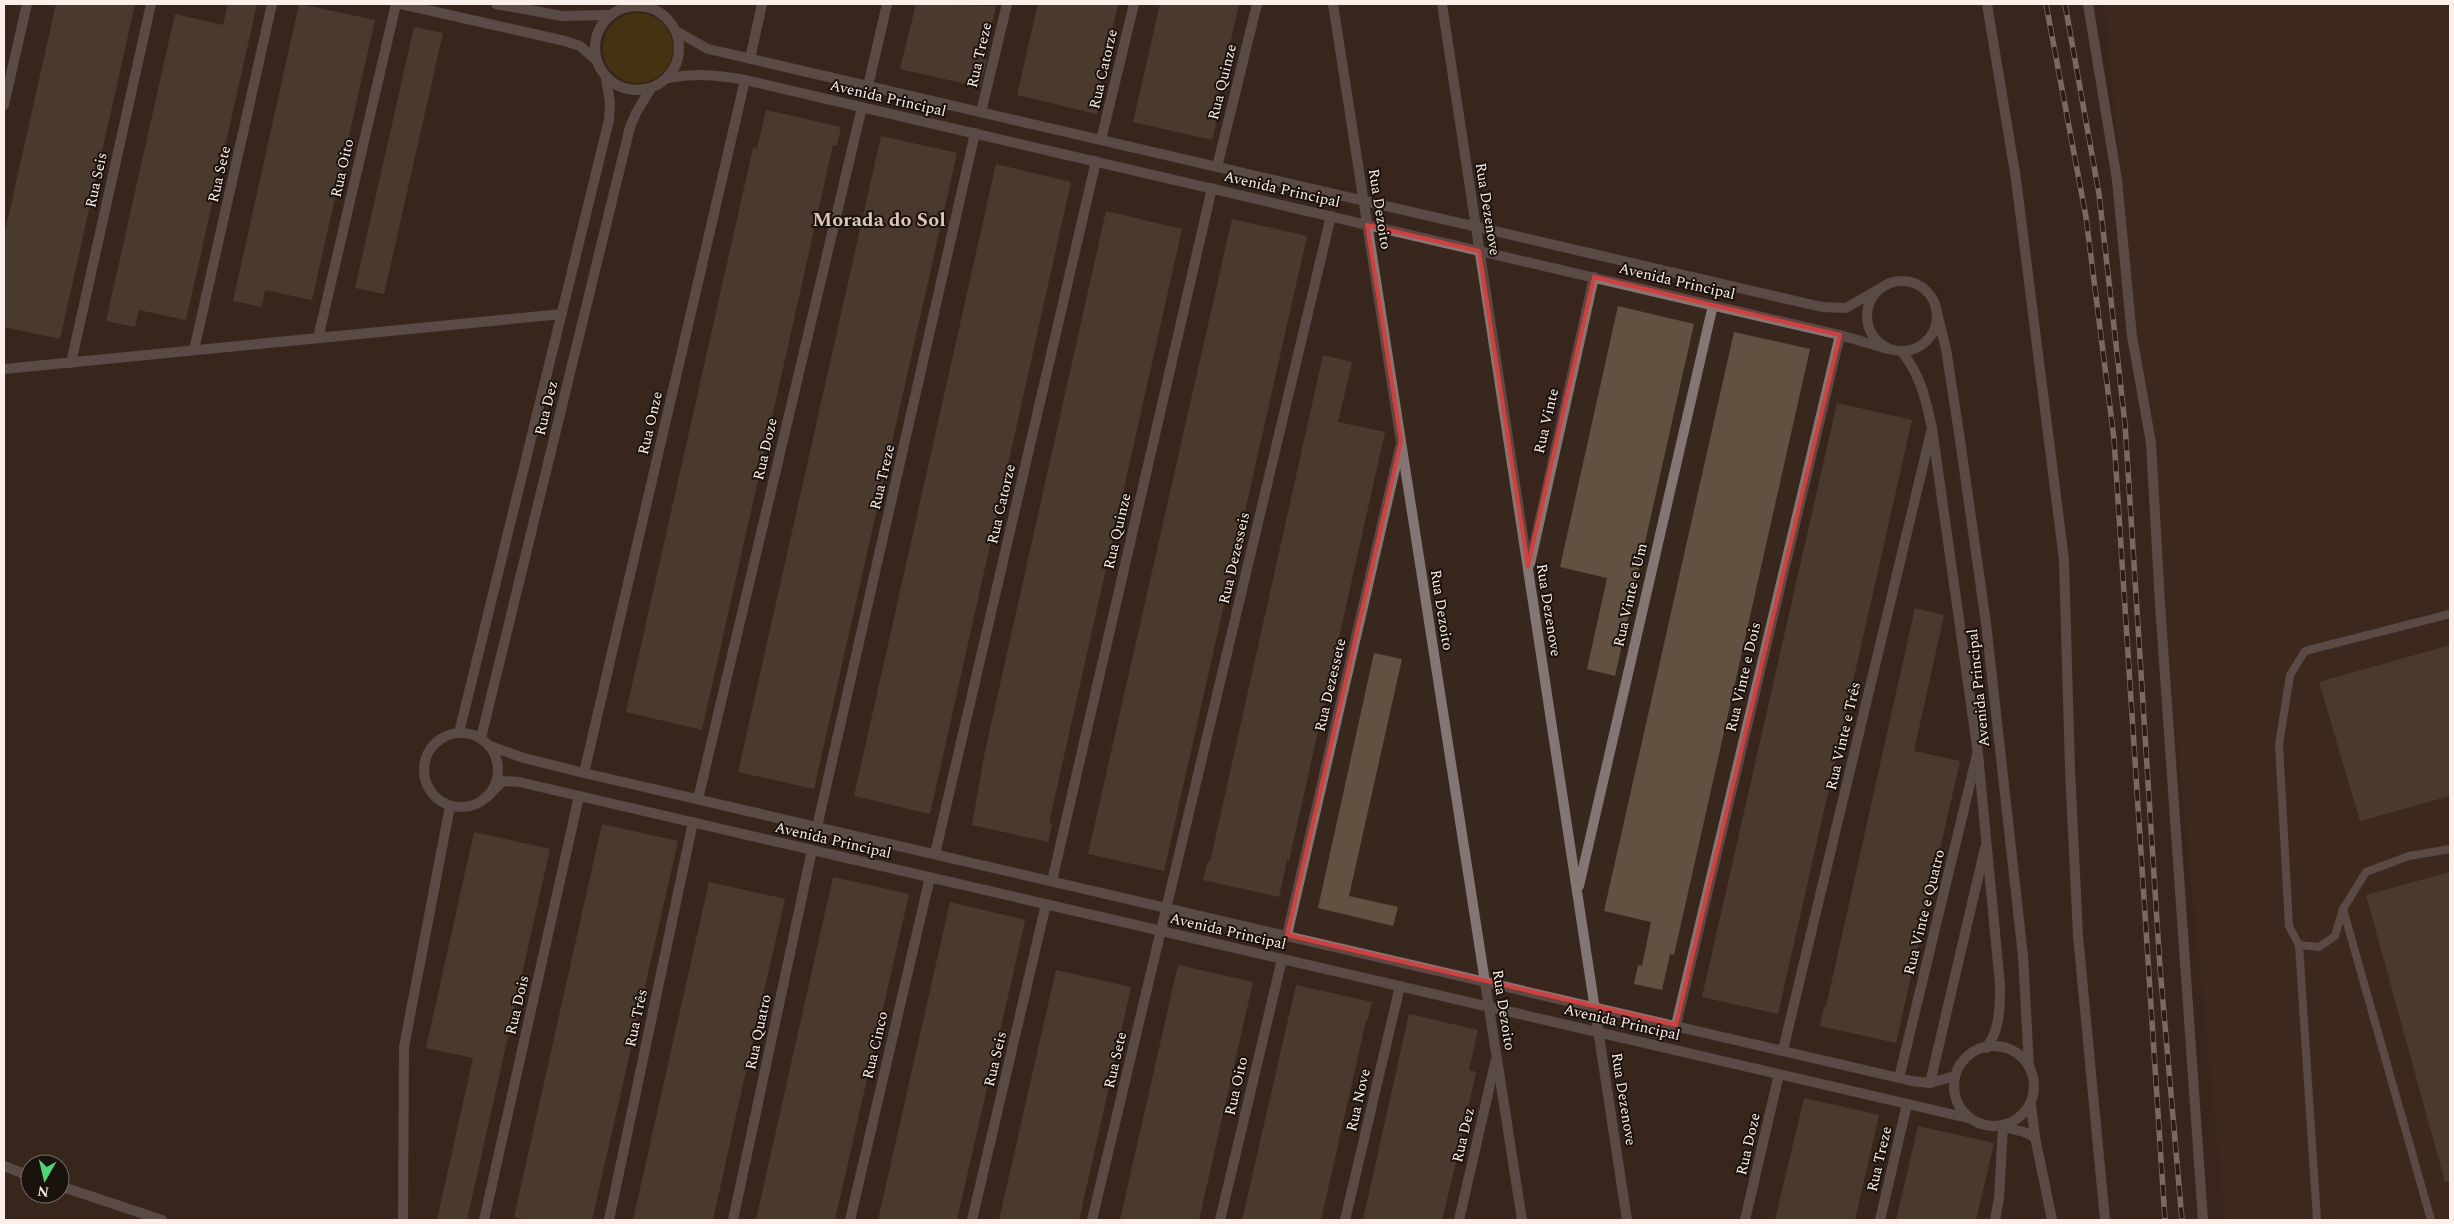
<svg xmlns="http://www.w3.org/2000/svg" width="2454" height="1224" font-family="Spectral,serif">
<rect width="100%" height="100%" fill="#38271d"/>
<!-- built -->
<path fill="#422b1d" d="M2104,4H2450V1220H2225Z"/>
<!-- green -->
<circle fill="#534001" cx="638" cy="48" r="35"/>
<!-- building -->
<g fill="#605141">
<path d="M56,4H135L60,339L4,327V236Z"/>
<path d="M228,4H257L186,320L139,310L135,327L106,321L175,14L223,25Z"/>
<path d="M299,4L375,20L312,300L265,290L262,307L233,301Z"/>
<path d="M916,4L996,6L984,58L987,59L980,87L900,69Z"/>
<path d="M1038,4H1118L1100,85H1104L1097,114L1017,95Z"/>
<path d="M1160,4H1239L1215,111H1219L1212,140L1133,122Z"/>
<path d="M414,27L443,33L384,294L355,288Z"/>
<path d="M766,110L841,127L837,146L833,145L702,730L626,712L753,148L757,149Z"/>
<path d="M881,136L957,153L814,789L738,772Z"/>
<path d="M996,164L1071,182L930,814L854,796Z"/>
<path d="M1106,211L1182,229L1049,823L1052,824L1048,842L972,825L984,756Z"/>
<path d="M1232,219L1307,236L1164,871L1088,854Z"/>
<path d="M1618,306L1694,324L1615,676L1587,669L1607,578L1560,567Z"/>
<path d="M1734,332L1810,349L1674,955L1670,954L1662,990L1634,984L1638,965L1642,966L1651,922L1604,911Z"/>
<path d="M1323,355L1352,362L1338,422L1385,432L1289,861L1287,860L1279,897L1203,880L1208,861L1210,862Z"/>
<path d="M1837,403L1912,420L1778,1014L1702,997Z"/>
<path d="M1915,608L1944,615L1914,751L1960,761L1896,1043L1820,1026L1824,1007H1826Z"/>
<path d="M2450,645V796L2360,821L2319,682Z"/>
<path d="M1374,653L1402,659L1349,896L1398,907L1393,926L1318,908Z"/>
<path d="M602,824L678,841L592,1220H530L514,1217Z"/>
<path d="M474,832L550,849L467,1220H437L473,1058L426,1048Z"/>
<path d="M2450,872V1181L2445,1182L2366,895Z"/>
<path d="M833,877L909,894L835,1220H756Z"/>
<path d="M709,882L785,899L743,1084L713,1220H633Z"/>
<path d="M950,902L1025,920L1021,939L957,1220H878Z"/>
<path d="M1178,965L1253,982L1199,1220H1120Z"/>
<path d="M1056,970L1131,987L1101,1123L1079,1220H999Z"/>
<path d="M1296,985L1372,1002L1367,1021H1366L1321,1220H1242Z"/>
<path d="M1409,1014L1478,1030L1469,1070L1476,1072L1455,1166L1442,1220H1363Z"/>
<path d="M1804,1098L1879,1115L1855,1220H1775Z"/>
<path d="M1918,1126L1994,1143L1976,1220H1896Z"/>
</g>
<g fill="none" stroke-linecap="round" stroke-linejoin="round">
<!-- service -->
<g stroke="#827775" stroke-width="8">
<path d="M2450,614L2305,651L2290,675L2279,745L2289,926L2299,945L2319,947L2335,936L2343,909L2366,872L2409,856L2450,849"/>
<path d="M2343,909L2431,1220"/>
<path d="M2299,945L2317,1220"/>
</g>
<!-- minor -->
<g stroke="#827775" stroke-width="10">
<path d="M1333,4L1522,1220"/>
<path d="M1442,4L1627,1220"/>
<path d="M1987,4L2016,179L2064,560L2070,769L2078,936L2105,1220"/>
<path d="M2088,4L2117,180L2132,336L2151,443L2160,604L2203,1220"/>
<path d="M641,6V4"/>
<path d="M750,59L762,4"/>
<path d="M868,86L887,4"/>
<path d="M4,105L27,4"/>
<path d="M981,112L1007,4"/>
<path d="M1101,140L1134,4"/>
<path d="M1217,167L1257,4"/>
<path d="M318,338L396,4"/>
<path d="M194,350L272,4"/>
<path d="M71,363L151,4"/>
<path d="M4,369L562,314"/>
<path d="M1530,564L1594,277"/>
<path d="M584,773L745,80"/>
<path d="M698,799L862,107"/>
<path d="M817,827L975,133"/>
<path d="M935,854L1096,161"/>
<path d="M1052,881L1212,188"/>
<path d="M1579,886L1713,305"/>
<path d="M1287,935L1400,447"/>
<path d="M1676,1025L1840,335"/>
<path d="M1783,1050L1932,428"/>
<path d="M1899,1078L1977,755"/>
<path d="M2031,1105L2035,1137L2052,1220"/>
<path d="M484,1220L579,796"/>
<path d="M609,1220L693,822"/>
<path d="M733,1220L812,850"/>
<path d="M850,1220L930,877"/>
<path d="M972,1220L1046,904"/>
<path d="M1092,1220L1331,216"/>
<path d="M1220,1220L1282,959"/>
<path d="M1345,1220L1400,986"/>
<path d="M1459,1220L1495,1063"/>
<path d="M1745,1220L1779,1074"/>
<path d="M1880,1220L1907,1104"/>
<path d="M1995,1220L1999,1198L2003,1127L2024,1132L2035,1137"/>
</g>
<!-- tertiary -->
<g stroke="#827775" stroke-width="10">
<path d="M401,4L565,41L580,46L596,60"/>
<path d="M496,4L562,16L610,15"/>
<circle cx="637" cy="48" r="42"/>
<path d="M676,31L708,49L1822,307L1846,308L1879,289"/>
<path d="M668,78C695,73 718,75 745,80L1840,335L1888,349"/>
<circle cx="1902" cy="316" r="35"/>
<path d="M1936,309L1946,349L1959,433L1986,623L2023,956L2029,1066"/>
<path d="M1901,351C1920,373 1926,400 1932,428L1978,754L2000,985C2000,1007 2000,1031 1986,1048"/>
<circle cx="461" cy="770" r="37"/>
<path d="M459,733L609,120L610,103L606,78"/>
<path d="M481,738L630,127L636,113L651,88"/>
<path d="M490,746L524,758L584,773L1912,1081L1930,1083L1955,1076"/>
<path d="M487,797L503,781L519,782L1968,1118"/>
<circle cx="1994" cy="1086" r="40"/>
<path d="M1930,1083L1985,848"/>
<path d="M4,1166L30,1176"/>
<path d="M60,1186L162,1220"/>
<path d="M403,1220L404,1047L450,806"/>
</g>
<!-- rail casing -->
<g stroke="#c9bbb4" stroke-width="5.5">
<g id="rail">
<path d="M2046,4L2086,217L2114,439L2165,1220"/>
<path d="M2065,4L2099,194L2125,424L2160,968L2182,1220"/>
</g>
</g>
<!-- rail -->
<use href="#rail" stroke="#1a120d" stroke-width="4" stroke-dasharray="11" stroke-linecap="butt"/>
</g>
<!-- marked area -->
<path d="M0 0H2454V1224H0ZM1367,225L1479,251L1528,566L1594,277L1840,335L1676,1025L1287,935L1401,441Z" fill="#38271d" fill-opacity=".55" fill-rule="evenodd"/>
<path fill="none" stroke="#da3c3b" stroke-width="4" stroke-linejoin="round" d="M1367,225L1479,251L1528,566L1594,277L1840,335L1676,1025L1287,935L1401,441Z"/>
<g text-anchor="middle" stroke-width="4" stroke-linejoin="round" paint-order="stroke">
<!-- street labels -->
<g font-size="15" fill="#fcefe9" stroke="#1a120d">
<text transform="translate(979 55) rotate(-77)" y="5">Rua Treze</text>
<text transform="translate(1103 69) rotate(-77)" y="5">Rua Catorze</text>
<text transform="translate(1222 82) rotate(-76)" y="5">Rua Quinze</text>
<text transform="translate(888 98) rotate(13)" y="5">Avenida Principal</text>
<text transform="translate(342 168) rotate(-77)" y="5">Rua Oito</text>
<text transform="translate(219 174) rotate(-77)" y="5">Rua Sete</text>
<text transform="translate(96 180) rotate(-78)" y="5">Rua Seis</text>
<text transform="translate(1282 189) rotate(13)" y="5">Avenida Principal</text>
<text transform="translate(1380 209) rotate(81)" y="5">Rua Dezoito</text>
<text transform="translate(1488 209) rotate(81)" y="5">Rua Dezenove</text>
<text transform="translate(1677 281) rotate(13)" y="5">Avenida Principal</text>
<text transform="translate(546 408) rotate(-76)" y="5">Rua Dez</text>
<text transform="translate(1546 421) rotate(-77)" y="5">Rua Vinte</text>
<text transform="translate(650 423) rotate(-77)" y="5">Rua Onze</text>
<text transform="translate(765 449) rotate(-77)" y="5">Rua Doze</text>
<text transform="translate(882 477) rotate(-77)" y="5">Rua Treze</text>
<text transform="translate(1001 504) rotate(-77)" y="5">Rua Catorze</text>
<text transform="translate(1117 531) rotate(-77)" y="5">Rua Quinze</text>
<text transform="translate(1234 558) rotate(-77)" y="5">Rua Dezesseis</text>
<text transform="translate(1630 595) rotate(-77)" y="5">Rua Vinte e Um</text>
<text transform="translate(1442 610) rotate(81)" y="5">Rua Dezoito</text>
<text transform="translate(1549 610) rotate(81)" y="5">Rua Dezenove</text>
<text transform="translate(1743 677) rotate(-77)" y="5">Rua Vinte e Dois</text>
<text transform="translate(1330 685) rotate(-77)" y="5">Rua Dezessete</text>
<text transform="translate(1978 688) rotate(-96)" y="5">Avenida Principal</text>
<text transform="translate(1843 736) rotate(-77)" y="5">Rua Vinte e Três</text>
<text transform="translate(833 840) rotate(13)" y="5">Avenida Principal</text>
<text transform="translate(1924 912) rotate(-76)" y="5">Rua Vinte e Quatro</text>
<text transform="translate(1228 931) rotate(13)" y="5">Avenida Principal</text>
<text transform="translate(517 1005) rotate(-77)" y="5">Rua Dois</text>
<text transform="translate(1504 1010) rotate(81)" y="5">Rua Dezoito</text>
<text transform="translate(636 1018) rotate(-78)" y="5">Rua Três</text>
<text transform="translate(1622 1022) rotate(13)" y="5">Avenida Principal</text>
<text transform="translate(758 1032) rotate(-78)" y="5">Rua Quatro</text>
<text transform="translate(875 1045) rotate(-77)" y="5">Rua Cinco</text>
<text transform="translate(995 1059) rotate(-77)" y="5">Rua Seis</text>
<text transform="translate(1115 1060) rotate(-77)" y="5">Rua Sete</text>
<text transform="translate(1236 1086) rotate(-77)" y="5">Rua Oito</text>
<text transform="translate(1624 1099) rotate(81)" y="5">Rua Dezenove</text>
<text transform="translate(1358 1100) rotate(-77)" y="5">Rua Nove</text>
<text transform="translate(1463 1135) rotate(-77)" y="5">Rua Dez</text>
<text transform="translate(1748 1144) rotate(-77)" y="5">Rua Doze</text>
<text transform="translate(1879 1159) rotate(-77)" y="5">Rua Treze</text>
</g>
<!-- district labels -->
<g font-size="20" font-weight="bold" fill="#dcc4b8" stroke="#1a120d">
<text x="879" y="226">Morada do Sol</text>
</g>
</g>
<!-- border -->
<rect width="2454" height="1224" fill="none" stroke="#fcefe9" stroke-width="10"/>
<!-- north arrow -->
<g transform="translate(45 1179) rotate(188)"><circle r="24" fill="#1a120d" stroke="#746a65"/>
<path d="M0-4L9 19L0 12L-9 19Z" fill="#49d778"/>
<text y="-8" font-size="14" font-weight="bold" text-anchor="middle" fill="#fcefe9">N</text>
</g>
</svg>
